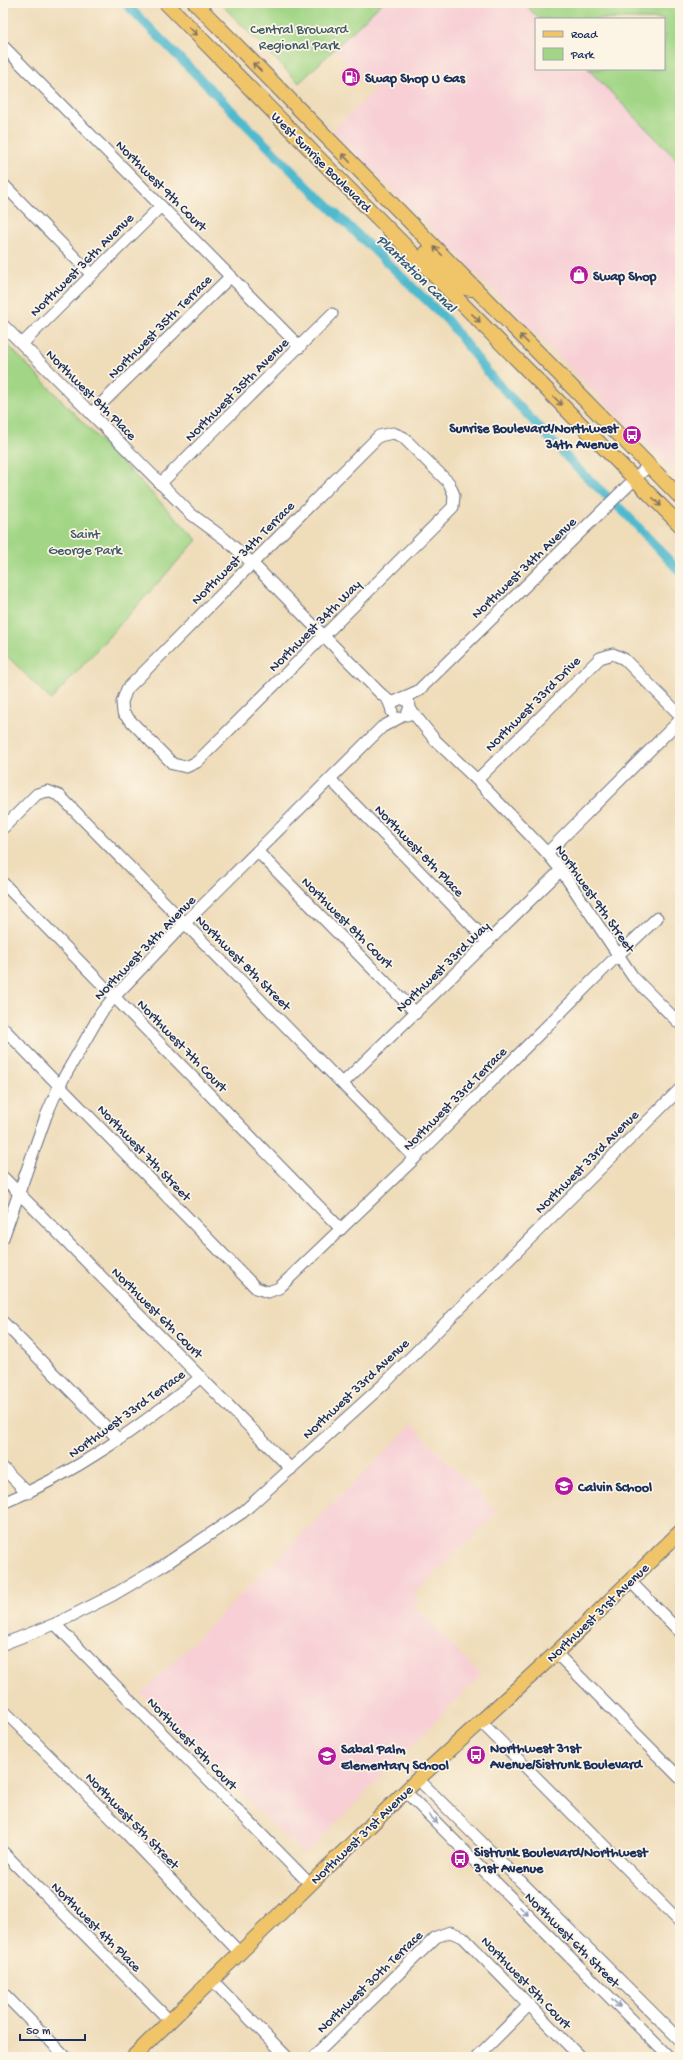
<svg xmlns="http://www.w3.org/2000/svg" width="683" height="2060" font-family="'Gochi Hand',sans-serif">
<rect width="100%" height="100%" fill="#fcf5e5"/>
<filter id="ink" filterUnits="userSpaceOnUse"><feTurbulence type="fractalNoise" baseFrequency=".025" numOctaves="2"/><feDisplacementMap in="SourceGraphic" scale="8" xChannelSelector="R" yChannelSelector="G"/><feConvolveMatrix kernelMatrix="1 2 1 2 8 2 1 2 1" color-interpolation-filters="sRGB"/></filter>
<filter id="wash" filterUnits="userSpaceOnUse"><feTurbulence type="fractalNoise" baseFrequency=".012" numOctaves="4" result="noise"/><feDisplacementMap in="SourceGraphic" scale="16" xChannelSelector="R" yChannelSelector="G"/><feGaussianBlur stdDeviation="0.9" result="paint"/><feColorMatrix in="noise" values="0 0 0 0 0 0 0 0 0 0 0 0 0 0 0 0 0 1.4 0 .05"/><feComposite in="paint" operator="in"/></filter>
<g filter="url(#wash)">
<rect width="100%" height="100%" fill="#efdcb9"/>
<!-- built -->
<g fill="#f7cfd5">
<path d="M382,3H523L539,19H536V69H588L680,163V478L333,130L375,90L334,49Z"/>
<path d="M412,1425L497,1513L414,1594L419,1600L413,1605L481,1675L304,1855L141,1694Z"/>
</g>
<!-- green -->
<g fill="#a2d686" stroke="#5e8272">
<path d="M220,3H382L299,83Z"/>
<path d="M524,3H680V163L588,69H664V19H539Z"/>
<path d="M3,340L197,540L51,700L3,652Z"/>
</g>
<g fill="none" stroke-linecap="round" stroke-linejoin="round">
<!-- canal -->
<path stroke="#50b9ce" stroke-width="9" d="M125,3L307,186L447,320L490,375L577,468L627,515L680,572"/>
</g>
</g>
<g filter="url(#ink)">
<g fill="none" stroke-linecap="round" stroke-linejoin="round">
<!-- minor casing -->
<g stroke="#656c7e" stroke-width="13">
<g id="minor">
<path d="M3,46L300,347"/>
<path d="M3,184L91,274"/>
<path d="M3,325L191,514L225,539L252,563L379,692L388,700L391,707"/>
<path d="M22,344L161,206"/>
<path d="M91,414L231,276"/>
<path d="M393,433L403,437L449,483L454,495L453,507L197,762L186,767L173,764L123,713L122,702L127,689L379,436Z"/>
<path d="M160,484L332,314"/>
<path d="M402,698L407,701L410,706L407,715"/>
<path d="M410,709L435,740L477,780L547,853L561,870L633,977L680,1024"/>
<path d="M392,712L391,707L393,702L418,691L649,465"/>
<path d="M330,779L488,942"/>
<path d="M477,780L600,658L613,654L624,659L680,715"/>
<path d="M3,828L37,794L48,791L60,796L415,1158"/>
<path d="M258,852L416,1013"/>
<path d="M547,853L680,720"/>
<path d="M3,883L341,1229"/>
<path d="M3,1028L256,1288L268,1292L279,1288L415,1158L613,960L657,918"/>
<path d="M343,1083L561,870"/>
<path d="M3,1177L291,1469"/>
<path d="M3,1238L46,1116L59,1086L101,1013L114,997L180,928L382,727L399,718"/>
<path d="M3,1322L119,1440"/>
<path d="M3,1468L28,1493"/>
<path d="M3,1503C76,1473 140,1427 201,1377"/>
<path d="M630,1581L680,1632"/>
<path d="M55,1624L310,1884"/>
<path d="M3,1644L55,1624L113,1595L164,1565L243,1512L385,1383L680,1089"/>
<path d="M556,1653L680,1778"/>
<path d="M3,1710L126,1833L240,1953"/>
<path d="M481,1722L680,1922"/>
<path d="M418,1779L680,2040"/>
<path d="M405,1791L669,2057"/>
<path d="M3,1852L170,2021"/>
<path d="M212,1980L287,2057"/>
<path d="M3,1993L66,2057"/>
<path d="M313,2057L436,1937L450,1932L463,1937L580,2057"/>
<path d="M477,2057L529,2005"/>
</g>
</g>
<!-- major casing -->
<g stroke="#656c7e" stroke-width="16">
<g id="major">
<path d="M166,3L680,525"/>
<path d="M195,3L680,497"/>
<path d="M426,253L460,287L471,289"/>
<path d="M133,2057L418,1779L556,1653L680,1532"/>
</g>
</g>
<!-- minor -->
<use href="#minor" stroke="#fff" stroke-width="11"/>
<!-- major -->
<use href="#major" stroke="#f0c469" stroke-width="14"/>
</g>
<!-- one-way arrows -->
<defs><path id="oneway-shaft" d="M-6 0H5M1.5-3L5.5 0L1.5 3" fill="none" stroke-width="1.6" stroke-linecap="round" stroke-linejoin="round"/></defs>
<g stroke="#7b7263">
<use href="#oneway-shaft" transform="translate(193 31) rotate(45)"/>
<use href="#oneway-shaft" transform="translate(257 67) rotate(-135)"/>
<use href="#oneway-shaft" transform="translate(346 158) rotate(-134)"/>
<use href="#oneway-shaft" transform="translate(438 251) rotate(-135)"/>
<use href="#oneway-shaft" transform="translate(476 318) rotate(45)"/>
<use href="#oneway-shaft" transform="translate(524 339) rotate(-135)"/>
<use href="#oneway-shaft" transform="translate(558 401) rotate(45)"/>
<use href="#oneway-shaft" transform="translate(657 502) rotate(45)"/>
</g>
<g stroke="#8d97ae">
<use href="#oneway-shaft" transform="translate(433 1819) rotate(45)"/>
<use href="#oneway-shaft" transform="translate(524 1911) rotate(45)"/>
<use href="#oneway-shaft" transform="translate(616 2003) rotate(45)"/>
</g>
</g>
<!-- icons -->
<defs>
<g id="fuel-disc" transform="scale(1)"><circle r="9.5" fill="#b5179e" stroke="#fcf5e5"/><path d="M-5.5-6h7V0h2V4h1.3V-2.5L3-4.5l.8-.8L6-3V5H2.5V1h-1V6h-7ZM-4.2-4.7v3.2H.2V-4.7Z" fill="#fff"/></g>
<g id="shop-disc" transform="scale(1)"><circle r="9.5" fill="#b5179e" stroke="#fcf5e5"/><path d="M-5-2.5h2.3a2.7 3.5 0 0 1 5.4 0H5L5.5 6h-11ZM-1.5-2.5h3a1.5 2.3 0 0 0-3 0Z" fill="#fff"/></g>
<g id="bus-disc" transform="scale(1)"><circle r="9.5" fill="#b5179e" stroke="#fcf5e5"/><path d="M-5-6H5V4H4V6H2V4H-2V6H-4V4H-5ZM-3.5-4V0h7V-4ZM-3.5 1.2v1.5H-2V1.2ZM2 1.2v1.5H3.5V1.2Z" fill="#fff"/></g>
<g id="school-disc" transform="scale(1)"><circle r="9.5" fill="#b5179e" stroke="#fcf5e5"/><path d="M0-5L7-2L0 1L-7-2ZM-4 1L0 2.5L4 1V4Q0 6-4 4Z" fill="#fff"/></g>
</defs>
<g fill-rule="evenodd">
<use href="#fuel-disc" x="351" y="77"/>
<use href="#shop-disc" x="579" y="275"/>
<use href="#bus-disc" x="632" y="435"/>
<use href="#school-disc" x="564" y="1486"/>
<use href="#bus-disc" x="476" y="1755"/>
<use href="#school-disc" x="327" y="1756"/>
<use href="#bus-disc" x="460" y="1859"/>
</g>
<g text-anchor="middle" stroke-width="3.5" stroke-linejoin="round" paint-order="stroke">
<!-- park labels -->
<g font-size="14" fill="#3d5968" stroke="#fcf5e5">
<text x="299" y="33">Central Broward<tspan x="299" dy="16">Regional Park</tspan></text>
<text x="85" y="538">Saint<tspan x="85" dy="16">George Park</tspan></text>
</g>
<!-- poi labels -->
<g font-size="14" font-weight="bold" fill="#1b2f5e" stroke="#fcf5e5" text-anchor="start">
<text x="365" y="82">Swap Shop U Gas</text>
<text x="593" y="280">Swap Shop</text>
<text x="618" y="432" text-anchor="end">Sunrise Boulevard/Northwest<tspan x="618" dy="16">34th Avenue</tspan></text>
<text x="578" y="1491">Calvin School</text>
<text x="490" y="1752">Northwest 31st<tspan x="490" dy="16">Avenue/Sistrunk Boulevard</tspan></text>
<text x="341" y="1753">Sabal Palm<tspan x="341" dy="16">Elementary School</tspan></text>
<text x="474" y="1856">Sistrunk Boulevard/Northwest<tspan x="474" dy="16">31st Avenue</tspan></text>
</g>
<!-- street labels -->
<g font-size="14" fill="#1b2f5e" stroke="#fcf5e5">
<text transform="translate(322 161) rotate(45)" y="5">West Sunrise Boulevard</text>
<text transform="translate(162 185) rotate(45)" y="5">Northwest 9th Court</text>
<text transform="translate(81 264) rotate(-45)" y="5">Northwest 36th Avenue</text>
<text transform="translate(159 326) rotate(-45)" y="5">Northwest 35th Terrace</text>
<text transform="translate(236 389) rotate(-45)" y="5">Northwest 35th Avenue</text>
<text transform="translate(92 394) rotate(45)" y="5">Northwest 8th Place</text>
<text transform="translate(242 552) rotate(-45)" y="5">Northwest 34th Terrace</text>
<text transform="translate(523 567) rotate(-44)" y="5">Northwest 34th Avenue</text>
<text transform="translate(314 625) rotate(-45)" y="5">Northwest 34th Way</text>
<text transform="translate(532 703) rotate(-45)" y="5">Northwest 33rd Drive</text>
<text transform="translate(420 850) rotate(46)" y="5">Northwest 8th Place</text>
<text transform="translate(596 898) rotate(55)" y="5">Northwest 9th Street</text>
<text transform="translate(348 922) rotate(45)" y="5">Northwest 8th Court</text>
<text transform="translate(144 947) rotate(-46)" y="5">Northwest 34th Avenue</text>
<text transform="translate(244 962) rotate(45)" y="5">Northwest 8th Street</text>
<text transform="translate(442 966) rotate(-44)" y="5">Northwest 33rd Way</text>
<text transform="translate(183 1045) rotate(46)" y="5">Northwest 7th Court</text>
<text transform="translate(454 1098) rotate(-45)" y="5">Northwest 33rd Terrace</text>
<text transform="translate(145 1152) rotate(46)" y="5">Northwest 7th Street</text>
<text transform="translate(586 1161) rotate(-45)" y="5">Northwest 33rd Avenue</text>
<text transform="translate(158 1312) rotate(45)" y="5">Northwest 6th Court</text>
<text transform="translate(355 1388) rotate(-43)" y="5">Northwest 33rd Avenue</text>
<text transform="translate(126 1413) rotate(-36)" y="5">Northwest 33rd Terrace</text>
<text transform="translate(597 1612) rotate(-44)" y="5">Northwest 31st Avenue</text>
<text transform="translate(193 1743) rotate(46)" y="5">Northwest 5th Court</text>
<text transform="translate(133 1820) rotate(46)" y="5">Northwest 5th Street</text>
<text transform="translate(361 1834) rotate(-44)" y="5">Northwest 31st Avenue</text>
<text transform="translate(97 1926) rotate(45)" y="5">Northwest 4th Place</text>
<text transform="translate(573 1939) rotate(45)" y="5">Northwest 6th Street</text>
<text transform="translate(369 1981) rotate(-44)" y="5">Northwest 30th Terrace</text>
<text transform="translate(527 1982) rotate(46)" y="5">Northwest 5th Court</text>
</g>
<!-- water labels -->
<g font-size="15" font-style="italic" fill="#2b5880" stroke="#fcf5e5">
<text transform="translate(417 273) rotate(44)" y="5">Plantation Canal</text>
</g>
</g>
<!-- margin -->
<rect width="683" height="2060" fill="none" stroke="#fcf5e5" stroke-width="16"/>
<!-- legend -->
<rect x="535" y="18" width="130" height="52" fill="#fcf5e5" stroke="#a2a6af"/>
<rect x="543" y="31" width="20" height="6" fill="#f0c469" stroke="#a2a6af"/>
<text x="571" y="38" font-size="12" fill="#1b2f5e">Road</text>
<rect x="543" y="48" width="20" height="12" fill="#a2d686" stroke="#a2a6af"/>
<text x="571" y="58" font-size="12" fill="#1b2f5e">Park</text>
<!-- scale -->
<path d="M20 2034v6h65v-6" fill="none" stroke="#1b2f5e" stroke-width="2"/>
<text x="26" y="2034" font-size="12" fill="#1b2f5e" stroke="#fcf5e5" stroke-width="3" paint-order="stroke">50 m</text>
</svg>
